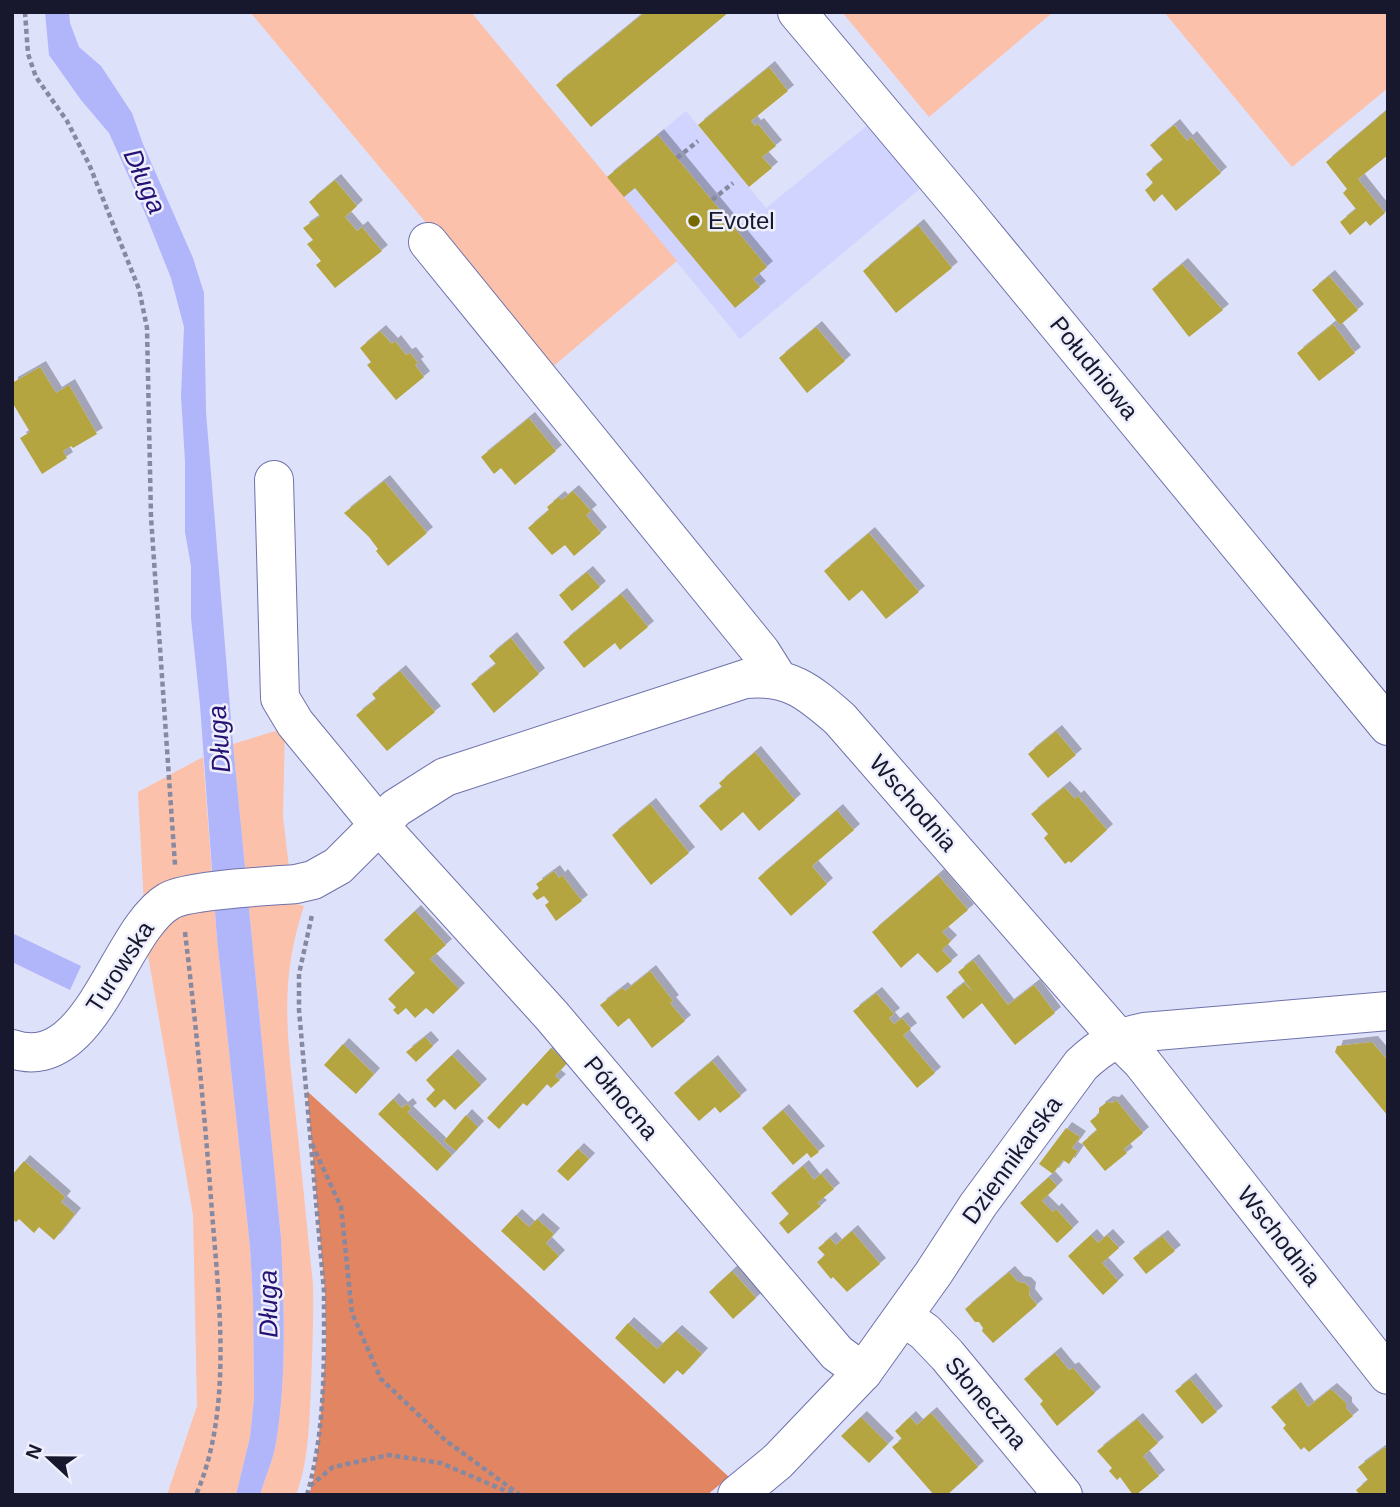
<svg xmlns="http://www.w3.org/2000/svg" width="1400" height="1507" font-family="Helvetica,sans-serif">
<defs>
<filter id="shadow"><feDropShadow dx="6" dy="-6" stdDeviation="0" flood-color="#0004"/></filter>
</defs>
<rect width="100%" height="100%" fill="#dee1fa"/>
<!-- built -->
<path fill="#d1d4fe" d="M686,111L766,208L869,124L922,187L740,339L607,177Z"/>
<!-- green -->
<g fill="#fcc1ab">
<path d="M250,12H471L677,261L549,370Z"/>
<path d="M842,12H1053L929,117Z"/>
<path d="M1164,12H1388V88L1292,167Z"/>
<path d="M285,728L283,816L293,903L304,906C278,984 288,1039 296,1118C302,1173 307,1228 313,1284C314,1318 312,1353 311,1387C309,1424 309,1460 296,1495H260C265,1478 273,1460 276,1443C287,1376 284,1306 281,1238L233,744Z"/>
<path d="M203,757L217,939L250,1247L253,1300L254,1398L250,1437L236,1495H167L197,1406L193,1215L146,944L138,792Z"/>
</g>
<!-- forest -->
<path fill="#e18563" d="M307,1091L729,1477L707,1495H309L313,1481L318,1447L326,1347L325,1294Z"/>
<!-- water -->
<g fill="#b1b5fa">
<path d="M45,12H69L70,23L79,47L101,66L132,113L143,144L193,258L204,293L206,412L233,744L281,1238C284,1306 287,1376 276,1443C273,1460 265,1478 260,1495H236L250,1437L254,1399L253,1300L250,1247L217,939L200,705L191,618V566L185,532V461L181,396L184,327L171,278L145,213L109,133L81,100L49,55Z"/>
<path d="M12,933L81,966L70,990L12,962Z"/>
</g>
<!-- building -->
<g fill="#b4a53f" filter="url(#shadow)">
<path d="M645,12H729L591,127L556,85Z"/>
<path d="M769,67L788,91L751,121L755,126L758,124L776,146L762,157L772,168L749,187L698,125Z"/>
<path d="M1388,109V155L1358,179L1385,213L1370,226L1366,221L1350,235L1340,222L1356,209L1343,193L1347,189L1326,162Z"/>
<path d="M1174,125L1187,141L1191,137L1221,173L1176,211L1162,194L1154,202L1145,190L1153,183L1146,174L1163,160L1150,145Z"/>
<path d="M658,135L767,267L753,279L760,287L735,308L635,188L624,197L607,177Z"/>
<path d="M335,180L357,206L345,217L357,231L362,227L382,251L335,288L316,265L321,261L307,244L313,240L303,228L320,216L309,202Z"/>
<path d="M918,225L952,268L896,313L863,271Z"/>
<path d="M1182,264L1223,310L1189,337L1152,289Z"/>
<path d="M1329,276L1358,310L1340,325L1312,290Z"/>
<path d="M1333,324L1355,353L1319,381L1297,353Z"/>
<path d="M816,327L845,361L807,393L779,358Z"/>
<path d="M380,331L392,344L395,341L406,355L410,353L418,363L415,365L424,377L396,400L367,365L371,362L360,348Z"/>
<path d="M40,367L56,393L69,385L97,434L73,448L71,446L63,451L67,458L42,474L20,438L30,432L12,402V383Z"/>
<path d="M529,418L556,451L515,485L501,468L494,474L481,457Z"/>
<path d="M384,481L427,533L388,566L376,551L378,549L369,537L344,513Z"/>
<path d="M573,491L591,511L586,515L601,533L574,556L565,545L552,555L528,528L549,510L547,507L559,497L562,500Z"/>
<path d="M869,533L919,592L886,619L862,590L849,601L824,571Z"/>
<path d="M587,572L600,587L572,611L559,595Z"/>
<path d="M621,594L648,627L620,650L615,643L584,668L563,642Z"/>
<path d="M511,638L539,674L494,713L471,684L496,664L489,656Z"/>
<path d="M400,671L435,712L387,751L356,715L376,699L372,694Z"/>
<path d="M1056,731L1076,755L1048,778L1028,754Z"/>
<path d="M755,752L795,800L759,831L743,812L721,831L699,806L722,787L719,783Z"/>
<path d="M1064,787L1075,799L1078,796L1107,830L1071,863L1069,861L1065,864L1044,838L1048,834L1031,814Z"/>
<path d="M650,804L689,853L651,885L612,835Z"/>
<path d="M837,810L854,830L812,866L827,884L791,916L758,878Z"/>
<path d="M554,871L559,878L562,875L582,901L556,921L545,905L549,902L544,896L537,900L532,894L539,888L536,884Z"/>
<path d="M938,875L968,910L942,932L951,941L942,950L952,961L937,973L918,953L901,968L872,932Z"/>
<path d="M415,911L446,945L430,959L459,989L433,1014L426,1008L415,1018L406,1008L398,1015L393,1010L396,1007L388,999L415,973L384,940Z"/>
<path d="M973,960L1008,1005L1034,985L1055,1013L1015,1045L982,1003L963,1019L946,997L964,983L973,992L958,972Z"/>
<path d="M650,971L673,1001L670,1003L685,1021L652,1048L629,1018L618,1027L600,1005L622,988L625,991Z"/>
<path d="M876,993L894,1014L889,1018L894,1024L902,1018L911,1029L903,1035L935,1073L917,1088L853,1011Z"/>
<path d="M425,1037L433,1046L416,1062L406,1052Z"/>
<path d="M1372,1042L1388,1061V1116L1335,1052L1337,1046Z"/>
<path d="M343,1044L374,1074L356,1094L324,1065Z"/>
<path d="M551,1048L567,1063L555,1076L560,1080L551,1088L547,1084L527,1106L523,1103L499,1129L487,1118Z"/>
<path d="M452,1055L481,1085L455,1110L444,1099L435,1108L426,1099L435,1090L426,1080Z"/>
<path d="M712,1061L741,1096L720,1113L715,1107L699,1121L674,1093Z"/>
<path d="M393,1099L402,1108L407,1104L411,1109L407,1112L452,1155L437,1171L378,1114Z"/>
<path d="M1116,1100L1143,1133L1124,1149L1127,1153L1105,1171L1082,1143L1097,1130L1090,1121L1099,1114V1108L1107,1102L1113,1103Z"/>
<path d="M783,1110L819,1152L811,1158L807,1153L793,1165L762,1128Z"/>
<path d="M466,1115L478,1127L456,1151L444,1141Z"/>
<path d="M1066,1128L1080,1137L1072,1148L1078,1151L1069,1164L1063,1160L1053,1174L1039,1164Z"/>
<path d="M578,1149L589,1159L568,1181L557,1171Z"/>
<path d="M24,1161L65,1197L61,1202L75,1214L54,1240L39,1227L34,1233L19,1219L16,1222L12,1219V1175Z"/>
<path d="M803,1166L814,1180L821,1174L834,1189L817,1203L821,1206L788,1234L779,1223L789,1214L771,1193Z"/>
<path d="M1049,1177L1057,1186L1042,1201L1053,1212L1056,1209L1073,1228L1057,1243L1020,1203Z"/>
<path d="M516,1215L529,1227L537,1219L554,1234L546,1243L559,1256L544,1271L501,1231Z"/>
<path d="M852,1231L880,1264L847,1292L833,1277L831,1279L817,1262L825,1255L818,1248L830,1238L836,1245Z"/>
<path d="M1091,1235L1098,1243L1107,1235L1119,1248L1102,1263L1118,1281L1103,1295L1068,1256Z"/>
<path d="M1162,1236L1175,1251L1146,1274L1133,1258Z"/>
<path d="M732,1271L756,1298L733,1319L709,1292Z"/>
<path d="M1009,1272L1018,1282L1025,1283L1030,1288L1029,1295L1037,1305L993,1343L982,1331L983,1328L979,1322H975L965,1309Z"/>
<path d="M628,1323L657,1349L676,1331L702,1354L683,1375L677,1370L664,1384L615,1338Z"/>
<path d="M1055,1353L1069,1370L1073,1368L1095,1393L1057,1426L1040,1404L1043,1401L1024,1379Z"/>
<path d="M1190,1379L1217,1412L1202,1424L1175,1391Z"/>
<path d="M1295,1388L1308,1407L1331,1389L1346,1403V1408L1353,1416L1309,1452L1304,1447L1301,1450L1283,1428L1286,1425L1271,1407Z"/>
<path d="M931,1413L978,1467L947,1495H934L892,1447L902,1439L895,1431L910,1417L917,1425Z"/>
<path d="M861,1417L888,1444L869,1463L841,1436Z"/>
<path d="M1137,1419L1158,1443L1143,1456L1159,1476L1136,1495H1133L1120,1477L1117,1480L1109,1471L1112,1468L1097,1451Z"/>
<path d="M1385,1447L1388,1451V1495H1360L1356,1490L1368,1480L1358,1467Z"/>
</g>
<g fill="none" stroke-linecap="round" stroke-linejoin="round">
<!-- minor casing -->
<g stroke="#6f72ab" stroke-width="40">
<g id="minor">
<path d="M797,12L961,207L1388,726"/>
<path d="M428,242L761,652L778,679"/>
<path d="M274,480L280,698L295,723L378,824L552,1016L837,1353L863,1372"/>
<path d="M12,1049C92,1076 118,930 169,901C187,890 271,886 296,884L313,880L338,866L396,808L445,777L745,679C789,675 808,691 840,719L1118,1038L1141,1061L1388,1375"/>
<path d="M904,1317L925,1332L947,1355L1063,1495"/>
<path d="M737,1495L778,1461L863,1372L933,1274L978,1205L1081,1065C1102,1045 1116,1038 1144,1032L1388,1011"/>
</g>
</g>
<!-- path -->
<g stroke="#8789a0" stroke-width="4.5" stroke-dasharray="5 3.5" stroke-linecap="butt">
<path d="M25,12L28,54L36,77L67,121L89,164L139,289L147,328L151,517L175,865"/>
<path d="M677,158L698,141"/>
<path d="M712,200L733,183"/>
<path d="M185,932C196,1025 205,1118 212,1212C219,1302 233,1410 196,1495"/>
<path d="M312,1144L341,1207L352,1313L381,1379L445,1440L520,1495"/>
<path d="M310,1486L333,1467L389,1455L441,1463L515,1495"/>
<path d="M307,1495C326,1429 324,1359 324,1291L299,1010V974L312,915"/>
</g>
<!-- minor -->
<use href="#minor" stroke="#fff" stroke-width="38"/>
</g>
<!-- markers -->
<circle fill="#766900" stroke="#eeeffc" stroke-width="2.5" cx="694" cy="221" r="7"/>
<g text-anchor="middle" stroke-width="5" stroke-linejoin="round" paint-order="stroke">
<!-- poi labels -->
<g font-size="24" fill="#17172d" stroke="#eeeffc" text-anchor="start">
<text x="708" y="229">Evotel</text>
</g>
<!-- street labels -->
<g font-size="24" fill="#17172d" stroke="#eeeffc">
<text transform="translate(1094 368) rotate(51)" y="8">Południowa</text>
<text transform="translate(913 803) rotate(49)" y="8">Wschodnia</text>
<text transform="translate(120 967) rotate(-57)" y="8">Turowska</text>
<text transform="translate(621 1098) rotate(50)" y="8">Północna</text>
<text transform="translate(1012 1160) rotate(-54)" y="8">Dziennikarska</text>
<text transform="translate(1279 1236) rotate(52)" y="8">Wschodnia</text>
<text transform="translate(986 1403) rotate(50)" y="8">Słoneczna</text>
</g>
<!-- water labels -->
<g font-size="26" font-style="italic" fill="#251073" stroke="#eeeffc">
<text transform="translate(145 181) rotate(66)" y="9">Długa</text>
<text transform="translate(219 739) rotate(-94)" y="9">Długa</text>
<text transform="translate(268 1304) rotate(-91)" y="9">Długa</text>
</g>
</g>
<!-- border -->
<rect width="1400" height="1507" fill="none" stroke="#17172d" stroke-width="28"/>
<!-- north arrow -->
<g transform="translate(49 1458) rotate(292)" stroke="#eeeffc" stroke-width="5" paint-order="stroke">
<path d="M0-5L12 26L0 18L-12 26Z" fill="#17172d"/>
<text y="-10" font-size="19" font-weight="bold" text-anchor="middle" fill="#17172d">N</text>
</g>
</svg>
